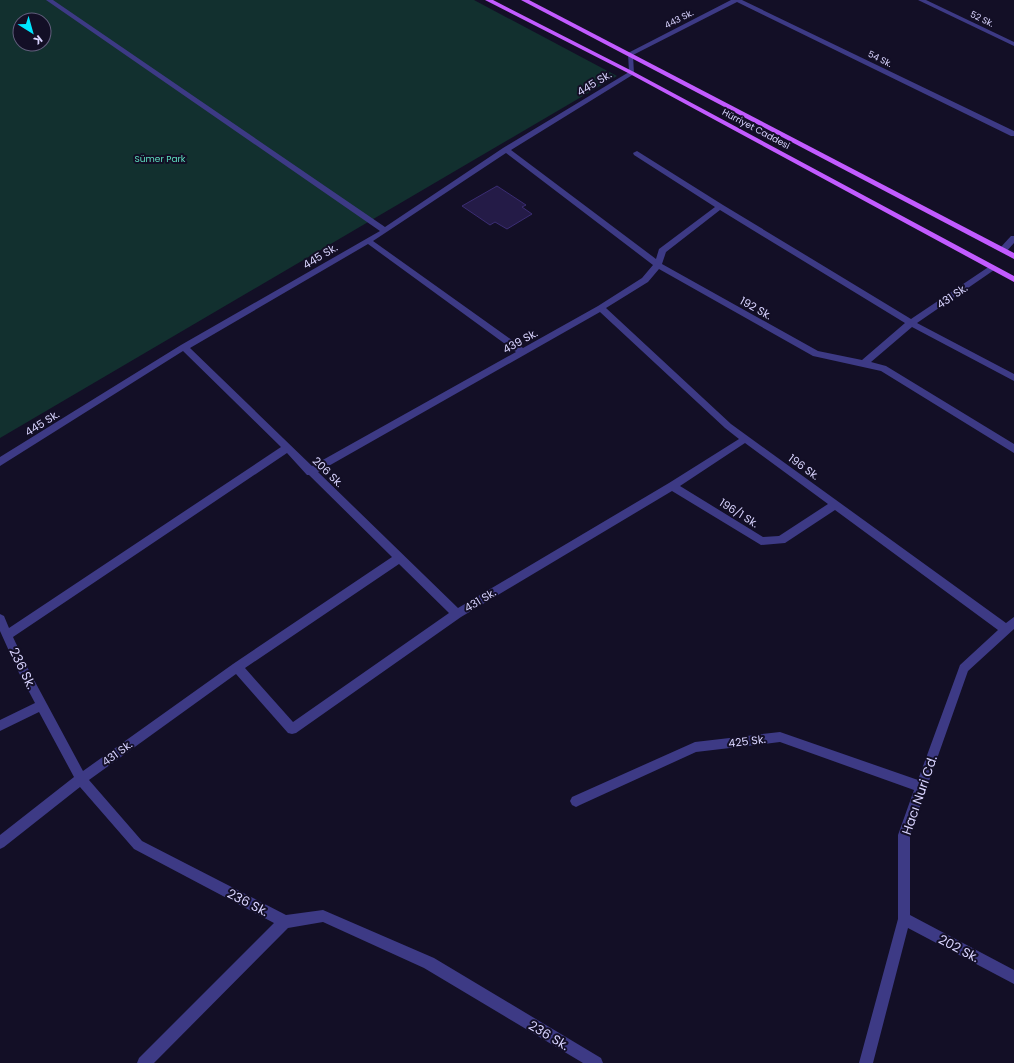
<svg xmlns="http://www.w3.org/2000/svg" width="1014" height="1063" font-family="Poppins,sans-serif">
<rect width="100%" height="100%" fill="#130f26"/>
<!-- green -->
<path fill="#12302f" fill-rule="evenodd" d="M0,0H474L617,76L0,438ZM20,20H44V44H20Z"/>
<!-- building -->
<path fill="#241b47" stroke="#3b2d73" d="M497,186L526,205L522,207L532,214L507,229L495,222L490,225L462,206Z"/>
<g fill="none" stroke-linecap="round" stroke-linejoin="round">
<!-- minor -->
<g fill="#3d3a85" fill-rule="evenodd">
<path d="M46,0H53L385,227L503,148L629,72L628,53L731,0H742L1014,131V136H1011L737,2L633,55L634,74L511,150L656,259L659,249L715,207L634,155L633,153L637,151L723,205L911,319L990,266L993,265L997,268L917,323L1014,374V381L912,327L871,362L886,366L1014,444V453L881,371L813,356L659,269L648,282L606,308L731,424L1006,623L1014,617V629L968,671L910,835V915L1014,970V984L908,928L873,1063H859L898,919V835L914,790L780,742L696,752L580,805L576,807L572,805L570,801L572,797L695,742L780,732L918,780L960,665L998,630L835,510L785,543L761,545L672,491L461,617L296,733L292,734L288,733L236,674L89,780L142,841L286,915L323,910L434,958L601,1058L603,1063H583L424,968L323,922L288,928L154,1063H137L139,1058L274,923L134,849L80,787L4,847L0,849V835L74,777L39,712L0,731V720L35,703L18,671L0,631V614L4,616L9,628L281,447L183,351L0,466V457L181,345L380,231ZM506,153L653,265L642,278L598,306L523,348L373,241ZM720,210L905,323L862,360L818,351L662,264L666,252ZM368,244L516,352L312,466L190,348ZM600,312L725,428L739,439L669,483L458,608L318,472ZM745,443L828,504L779,536L763,537L680,486ZM287,453L307,475H309L392,557L233,664L83,771L26,665L13,637ZM399,564L449,613L293,722L245,668Z"/>
<path d="M918,0H926L1014,42V46Z"/>
<path d="M1011,236H1014V243L1006,252H1000V248Z"/>
</g>
<!-- major -->
<g fill="#c25bff" fill-rule="evenodd">
<path d="M485,0H493L634,72L1014,276V282L630,74Z"/>
<path d="M521,0H529L1014,253V259Z"/>
</g>
</g>
<g text-anchor="middle" stroke-width="4" stroke-linejoin="round" paint-order="stroke">
<!-- far-street labels -->
<g font-size="9" fill="#d9d4ff" stroke="#130f26">
<text transform="translate(679 19) rotate(-27)" y="3">443 Sk.</text>
<text transform="translate(982 19) rotate(26)" y="3">52 Sk.</text>
<text transform="translate(880 59) rotate(26)" y="3">54 Sk.</text>
<text transform="translate(756 129) rotate(28)" y="3">Hürriyet Caddesi</text>
</g>
<!-- far-park labels -->
<g font-size="9" fill="#5fe0c0" stroke="#130f26">
<text x="160" y="162">Sümer Park</text>
</g>
<!-- street labels -->
<g font-size="11" fill="#d9d4ff" stroke="#130f26">
<text transform="translate(594 83) rotate(-31)" y="4">445 Sk.</text>
<text transform="translate(320 256) rotate(-31)" y="4">445 Sk.</text>
<text transform="translate(952 296) rotate(-34)" y="4">431 Sk.</text>
<text transform="translate(756 308) rotate(29)" y="4">192 Sk.</text>
<text transform="translate(520 341) rotate(-29)" y="4">439 Sk.</text>
<text transform="translate(42 423) rotate(-32)" y="4">445 Sk.</text>
<text transform="translate(804 467) rotate(36)" y="4">196 Sk.</text>
<text transform="translate(328 472) rotate(44)" y="4">206 Sk.</text>
<text transform="translate(739 513) rotate(32)" y="4">196/1 Sk.</text>
<text transform="translate(480 600) rotate(-31)" y="4">431 Sk.</text>
<text transform="translate(747 741) rotate(-7)" y="4">425 Sk.</text>
<text transform="translate(117 753) rotate(-36)" y="4">431 Sk.</text>
</g>
<!-- near-street labels -->
<g font-size="13" fill="#d9d4ff" stroke="#130f26">
<text transform="translate(23 668) rotate(64)" y="5">236 Sk.</text>
<text transform="translate(919 795) rotate(-71)" y="5">Hacı Nuri Cd.</text>
<text transform="translate(248 902) rotate(27)" y="5">236 Sk.</text>
<text transform="translate(959 948) rotate(28)" y="5">202 Sk.</text>
<text transform="translate(549 1035) rotate(31)" y="5">236 Sk.</text>
</g>
</g>
<!-- north arrow -->
<g transform="translate(32 32) rotate(143)"><circle r="19" fill="#130f26" stroke="#625e7d"/>
<path d="M0-3L7 15L0 10L-7 15Z" fill="#00e5ff"/>
<text y="-6" font-size="11" font-weight="bold" text-anchor="middle" fill="#d9d4ff">K</text>
</g>
</svg>
